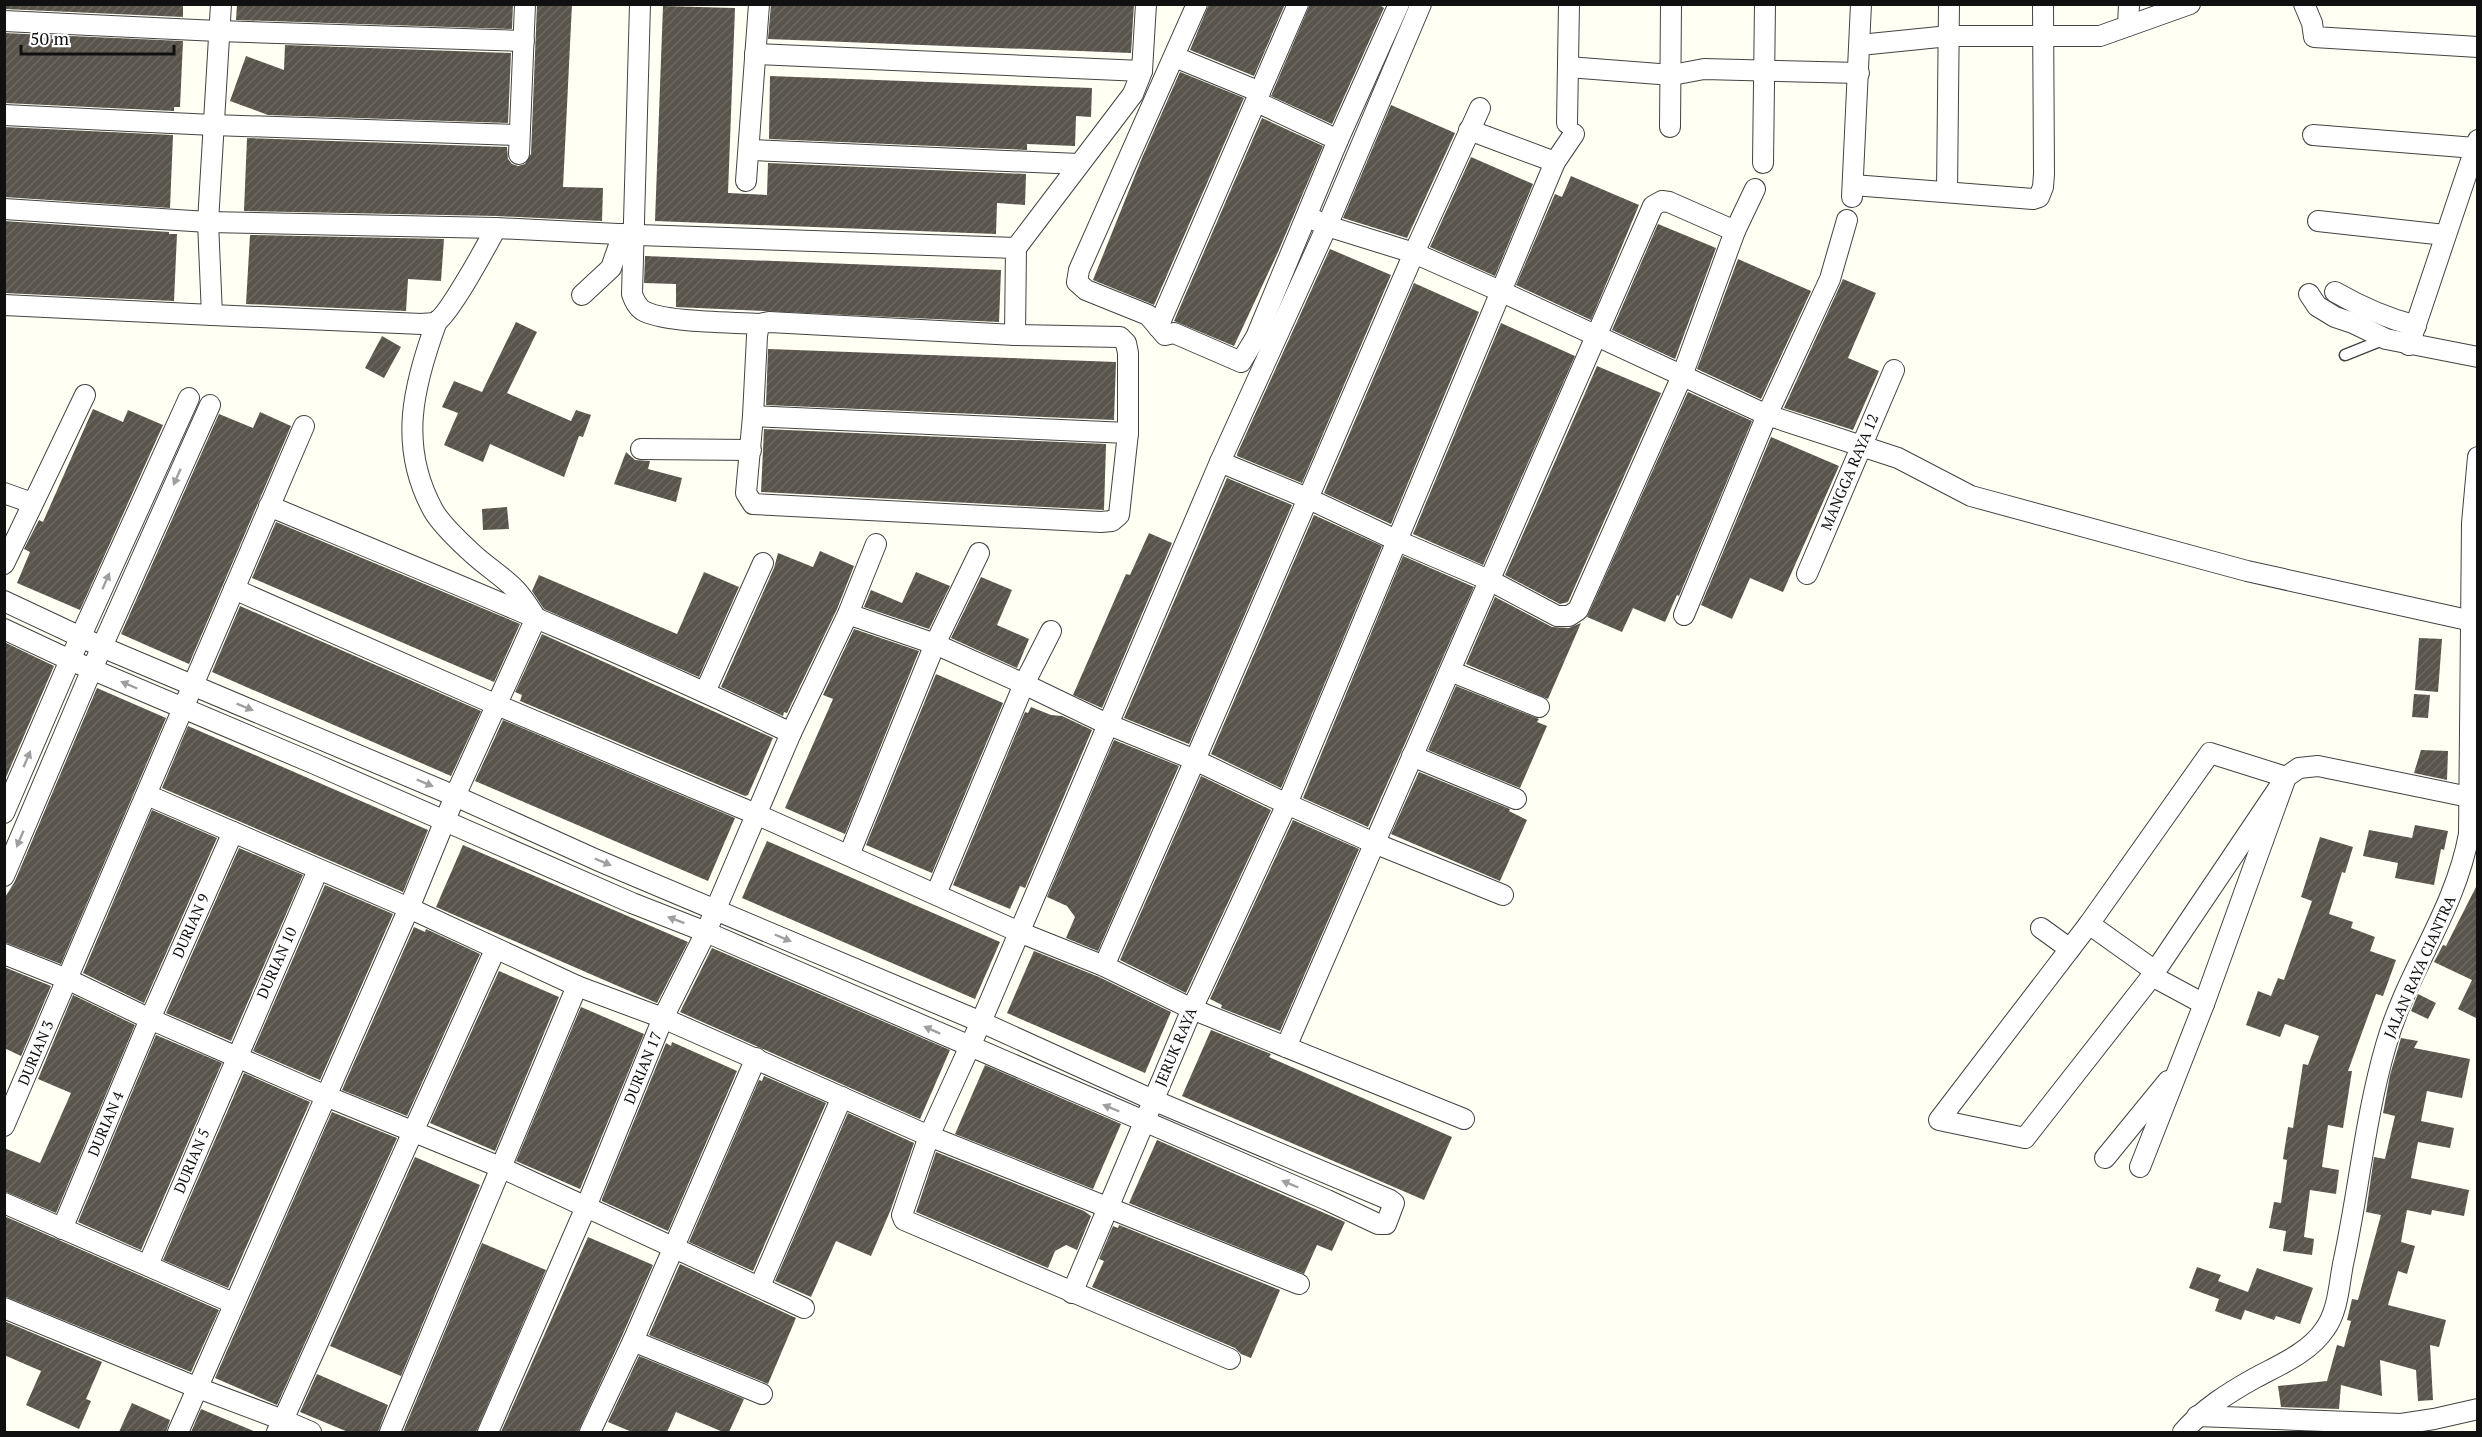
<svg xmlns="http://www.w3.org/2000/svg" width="2482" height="1437" font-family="'PT Serif',serif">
<defs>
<pattern id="building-hatch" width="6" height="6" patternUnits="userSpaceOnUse" patternTransform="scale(1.5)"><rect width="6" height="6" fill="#59544c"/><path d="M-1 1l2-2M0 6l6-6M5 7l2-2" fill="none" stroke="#6c6861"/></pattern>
</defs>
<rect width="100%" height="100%" fill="#fffff3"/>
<!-- building -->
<g fill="url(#building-hatch)">
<path d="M4,4H183V17L4,9Z"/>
<path d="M237,4H513L512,29L236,20Z"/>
<path d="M537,4H572L563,187L603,188L602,221L496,216L244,211L247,138L507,147L508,159L512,164L518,166L525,164L531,154Z"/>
<path d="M771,4H1134L1131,53L768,39Z"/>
<path d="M1209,4H1285L1254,76L1190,50Z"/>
<path d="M1310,4H1378L1384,8L1332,124L1271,96Z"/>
<path d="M663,6L735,8L728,193L767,195L768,163L1026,174L1025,205L997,203L996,234L655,221Z"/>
<path d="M4,33L183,41L180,107H174V111L4,103Z"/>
<path d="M285,45L511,53L508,123L268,115L230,101L246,56L284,70Z"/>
<path d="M1180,72L1244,98L1154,305L1093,280L1142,158Z"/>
<path d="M770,76L1092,88L1091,117L1076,116L1075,146L1027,144V150L769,139Z"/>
<path d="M1391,105L1455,133L1407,238L1343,218Z"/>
<path d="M1262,118L1323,146L1278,252L1234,346L1174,321Z"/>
<path d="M4,127L173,135L170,208L4,197Z"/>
<path d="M1471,157L1533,184L1495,276L1430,247Z"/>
<path d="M1571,176L1639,205L1591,320L1516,285L1555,194L1562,197Z"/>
<path d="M4,221L169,232V234H177L174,301L4,293Z"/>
<path d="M1658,224L1716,248L1675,359L1612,330Z"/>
<path d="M250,235L444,239L441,281L408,279L406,311L246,304Z"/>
<path d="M1330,249L1391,275L1302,483L1237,456V454Z"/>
<path d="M645,256L1001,270L999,322L676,307V284L644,283Z"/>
<path d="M1738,259L1811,291L1761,399L1697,369Z"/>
<path d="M1843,279L1876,293L1848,358L1879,371L1853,430L1784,408Z"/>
<path d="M1414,283L1479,312L1391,524L1324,493Z"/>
<path d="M516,322L537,332L507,393L571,421L576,410L591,415L583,437L579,436L564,477L490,444L483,462L444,445L458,413L442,407L454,381L482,392Z"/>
<path d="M1501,323L1575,356L1483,565L1413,534Z"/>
<path d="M382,336L401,347L384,378L365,368Z"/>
<path d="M768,349L1116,362L1114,420L766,405Z"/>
<path d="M1597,366L1661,393L1568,602L1560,604L1505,575Z"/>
<path d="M1688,392L1752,421L1679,596L1677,595L1665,622L1633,608L1622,632L1587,617Z"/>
<path d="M93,409L123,422L128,410L163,425L80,610L17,583L30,552L24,549L39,520L43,522Z"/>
<path d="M260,412L291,426L189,664L121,634L219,414L253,428Z"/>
<path d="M764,429L1106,444L1104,510L761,492Z"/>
<path d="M1771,437L1839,466L1783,592L1750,578L1732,619L1701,605Z"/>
<path d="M626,452L635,460L650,461L648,469L682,478L676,502L614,484Z"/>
<path d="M1227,478L1292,505L1189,744L1124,718Z"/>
<path d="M507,507L509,529L483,530L482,509Z"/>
<path d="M1314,515L1382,546L1281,788L1211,754Z"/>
<path d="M276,522L520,624L494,682L252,578Z"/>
<path d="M1149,533L1172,543L1102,708L1073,695L1126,574L1130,575Z"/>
<path d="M820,551L854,566L837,609L787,713L784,712L783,716L721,687L774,568L778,553L813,567Z"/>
<path d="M1403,556L1474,587L1368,827L1303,798Z"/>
<path d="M704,572L739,587L699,677L544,609L532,591L539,575L677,634Z"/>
<path d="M916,572L950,586L929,629L864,607L871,590L902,603Z"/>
<path d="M981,577L1012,590L997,625L1029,639L1017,668L951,638Z"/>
<path d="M1495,597L1552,627L1569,628L1581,623L1548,699L1466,664Z"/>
<path d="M240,606L481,711L451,776L212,672Z"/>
<path d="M854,629L919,651L845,834L785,808L833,699L823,695Z"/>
<path d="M542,634L773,738L748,795L745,796L520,701L522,695L515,692Z"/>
<path d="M2419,638L2442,639L2438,692L2415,690Z"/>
<path d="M4,642L54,666L4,782Z"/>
<path d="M936,674L1003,703L932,873L866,845Z"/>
<path d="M1456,686L1539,719L1537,722L1547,726L1520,788L1428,750Z"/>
<path d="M97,688L166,718L61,964L4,942V899L15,881Z"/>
<path d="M2414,694L2430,695L2428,718L2412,717Z"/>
<path d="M1031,707L1051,715L1062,716L1092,730L1025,888L1020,886L1010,909L953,885L1025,712L1028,713Z"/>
<path d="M503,720L735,818L708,881L475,781Z"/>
<path d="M188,726L428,830L403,892L162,788Z"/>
<path d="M1114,740L1179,766L1098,951L1066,938L1075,917L1067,906L1047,897Z"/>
<path d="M2421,750L2448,751L2447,780L2414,773Z"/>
<path d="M1419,772L1510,809L1509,811L1527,820L1500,881L1391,834Z"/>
<path d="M1201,776L1271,810L1186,993L1120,960Z"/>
<path d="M152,810L217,838L144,1003L83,973Z"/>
<path d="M1293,820L1359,849L1280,1031L1221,1008L1222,1005L1210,999Z"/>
<path d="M2415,825L2448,831L2444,850L2441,849L2434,885L2395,878L2398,863L2363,856L2369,830L2412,838Z"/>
<path d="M2320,837L2353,847L2345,873L2342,872L2329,914L2353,922L2351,928L2375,937L2370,951L2396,960L2383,996L2376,994L2348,1071H2352L2343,1128L2328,1125L2322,1167L2339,1170L2336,1194L2310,1190L2304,1237L2314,1239L2312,1255L2283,1251L2286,1231L2269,1228L2274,1202L2281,1203L2287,1160L2283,1159L2288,1127L2293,1128L2303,1064L2308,1065L2319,1036L2285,1024L2280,1037L2246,1025L2258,991L2271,996L2278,978L2284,980L2312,901L2301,897Z"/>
<path d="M767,841L1000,942L975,999L742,898Z"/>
<path d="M463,845L688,942L657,1003L436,907Z"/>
<path d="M239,848L303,875L231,1041L166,1013Z"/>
<path d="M2478,883V1019L2458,1009L2472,980L2434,962L2443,945L2446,946Z"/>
<path d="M325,885L393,914L320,1080L253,1051Z"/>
<path d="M414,927L425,932L426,929L480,954L407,1116L342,1090Z"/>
<path d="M712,948L950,1050L920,1119L680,1012Z"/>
<path d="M1034,951L1099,977L1171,1012L1145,1073L1007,1013Z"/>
<path d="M4,967L51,986L21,1056L4,1048Z"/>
<path d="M499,971L559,997L495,1151L430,1123Z"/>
<path d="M2418,994L2436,1003L2428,1019L2411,1011Z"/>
<path d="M73,995L135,1025L56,1213L4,1191V1148L40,1163L71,1093L38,1079Z"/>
<path d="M581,1007L644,1034L580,1189L516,1161Z"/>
<path d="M1211,1030L1271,1054L1269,1057L1452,1137L1424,1200L1182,1096Z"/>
<path d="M156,1035L222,1063L141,1250L78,1222Z"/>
<path d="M2401,1038L2418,1041L2414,1048L2470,1059L2462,1098L2427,1091L2421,1121L2454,1128L2450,1148L2418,1142L2411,1178L2469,1190L2464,1216L2432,1210L2431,1215L2407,1210L2401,1242L2415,1246L2407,1274L2398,1271L2388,1305L2446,1320L2439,1347L2430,1345L2433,1400L2418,1401L2416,1370L2380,1360L2382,1396L2341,1385L2339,1409L2281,1407L2278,1386L2327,1381L2337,1345L2344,1347L2351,1321L2347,1320L2352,1299L2358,1300L2381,1215L2366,1212L2374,1157L2385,1159L2395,1116L2383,1113L2390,1075Z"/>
<path d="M672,1042L737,1071L668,1231L602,1201V1199L666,1043L671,1046Z"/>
<path d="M985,1065L1121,1124L1093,1189L955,1134Z"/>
<path d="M244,1073L310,1102L228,1288L163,1260Z"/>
<path d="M764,1076L826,1103L753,1271L689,1242L759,1080L762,1081Z"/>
<path d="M332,1112L397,1138L277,1405L215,1378Z"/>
<path d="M848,1113L914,1143L891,1209L871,1256L836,1241L811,1297L775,1281Z"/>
<path d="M1157,1140L1345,1222L1332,1251L1317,1245L1304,1274L1129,1203Z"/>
<path d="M936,1152L1084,1211L1091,1216L1077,1250L1066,1245L1055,1251L1048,1268L916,1212Z"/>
<path d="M415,1157L480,1185L401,1376L330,1346Z"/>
<path d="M4,1216L219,1310L191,1372L4,1296Z"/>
<path d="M1119,1225L1280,1290L1251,1358L1241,1354L1235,1348L1092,1287L1104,1261L1099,1259L1113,1226L1118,1228Z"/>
<path d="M588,1237L653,1265L622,1336L578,1432H501Z"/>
<path d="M482,1243L546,1270L476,1432H403Z"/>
<path d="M680,1264L796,1318L768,1384L649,1335Z"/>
<path d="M2197,1267L2221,1275L2218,1281L2248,1292L2257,1268L2313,1288L2300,1324L2276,1316L2274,1320L2245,1310L2241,1320L2215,1311L2219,1299L2189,1288Z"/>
<path d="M4,1321L102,1362L86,1399L91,1401L79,1429L26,1405L41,1371L4,1355Z"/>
<path d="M639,1356L744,1399L729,1432H723L676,1412L667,1432H632L608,1422Z"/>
<path d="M317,1374L388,1405L378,1432H348L300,1412Z"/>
<path d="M132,1403L170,1420L166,1432H119Z"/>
<path d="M201,1409L256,1432H191Z"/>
</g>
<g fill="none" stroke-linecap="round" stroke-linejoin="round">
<!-- service casing -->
<g stroke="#434343" stroke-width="13">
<path id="service" d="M2345,355L2385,339"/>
</g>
<!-- minor casing -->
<g stroke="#434343" stroke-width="22">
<g id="minor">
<path d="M640,4L632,294C634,300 637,306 642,310C663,323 732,322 759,324"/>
<path d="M1197,4L1079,270L1077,282L1086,290L1148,315L1165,335L1174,333L1241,362L1256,337L1338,140L1399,4"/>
<path d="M2304,4L2312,23L2314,37L2478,47"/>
<path d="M4,21L218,31L524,41"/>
<path d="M2128,26L2129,4"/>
<path d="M1860,45L1949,36H2100L2190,4"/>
<path d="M755,54L1142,71"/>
<path d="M1175,57L1260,92"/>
<path d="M1568,67L1672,75L1704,69L1859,73"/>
<path d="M1257,102L1338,140"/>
<path d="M4,115L213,125L519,135"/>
<path d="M1567,123L1569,4"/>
<path d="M1670,127L1671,4"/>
<path d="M1469,130L1555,162"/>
<path d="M2313,135L2475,148"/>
<path d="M750,150L1079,164"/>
<path d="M519,154L525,4"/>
<path d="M1763,163L1765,4"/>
<path d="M746,181L759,4"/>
<path d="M1853,185L2033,199L2039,197L2043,187L2044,174L2043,4"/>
<path d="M1947,192L1949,4"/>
<path d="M1852,197L1861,4"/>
<path d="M4,209L208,222L496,228L638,235L1016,248"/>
<path d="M1307,216L1327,226L1414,253L1500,291L1767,415L1898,458L1971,496L2247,571L2472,621"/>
<path d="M2318,221L2445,235"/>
<path d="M2335,292C2361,307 2386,318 2416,326"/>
<path d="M2309,294L2317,306L2335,317L2353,323L2386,339L2478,357"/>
<path d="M582,295L611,268L623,234"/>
<path d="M4,305L212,315L208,222L221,4"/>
<path d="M212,315L422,324C426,323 432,324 436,322C449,315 487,245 496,228"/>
<path d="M769,322L1015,335L1120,337L1126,343L1128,353V433L1119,515L1112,521L1101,522L753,504L746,493L753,416L757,336L759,324Z"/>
<path d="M1158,327L1298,4"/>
<path d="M1015,335L1016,248L1133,94L1142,71L1146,4"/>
<path d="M2409,345L2478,140"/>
<path d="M753,416L1128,433"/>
<path d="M641,449L751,450"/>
<path d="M1220,462L1307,498L1398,541L1491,581L1557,616H1569L1578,610L1682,376L1735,231L1755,189"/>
<path d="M4,493L32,503"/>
<path d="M269,506C444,579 620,651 791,733"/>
<path d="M4,564L85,395"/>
<path d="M1807,574L1894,370"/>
<path d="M234,589L497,705L758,815L1019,932L1104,966L1192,1009L1464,1119"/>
<path d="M4,601L102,647L455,796L597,860L981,1022L1153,1100L1390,1200L1394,1203L1386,1224H1378L1327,1200L706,932L632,903L315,764L70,660L4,629"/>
<path d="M848,614L935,644L1024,684L1107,724L1195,760L1287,804L1374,843L1503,895"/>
<path d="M1684,615L1767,415L1830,279L1847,220"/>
<path d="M1450,671L1539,707"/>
<path d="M705,692L763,563"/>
<path d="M2210,753L2286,777L2152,976L2025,1138L1939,1120L2089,924Z"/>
<path d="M1412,756L1516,799"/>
<path d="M147,795L409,908L577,986L663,1018L929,1136L1299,1284"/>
<path d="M4,813L70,660L189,398"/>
<path d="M849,855L935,644L979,553"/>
<path d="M4,876L92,669L210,405"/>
<path d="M936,894L1024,684L1051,631"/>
<path d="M2089,924L2155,971"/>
<path d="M2041,928L2070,949"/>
<path d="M4,954L67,979L150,1019L326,1096L500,1167L804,1308"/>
<path d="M1104,966L1195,760L1414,253L1480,108"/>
<path d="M2152,976L2204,1004"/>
<path d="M1286,1047C1407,766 1532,486 1653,206L1662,201L1669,202L1735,231"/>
<path d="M4,1126L304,426"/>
<path d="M2105,1158L2168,1081"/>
<path d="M2140,1167L2204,1004L2286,777L2299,768L2318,766L2469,797"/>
<path d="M4,1203L233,1303"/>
<path d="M62,1229L150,1019L233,832"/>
<path d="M148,1265L318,870"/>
<path d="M760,1286L842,1097"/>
<path d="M1072,1293L1192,1009L1287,804L1555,162L1574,134"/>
<path d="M4,1308L198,1388L283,1420L495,950"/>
<path d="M633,1341L762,1394"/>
<path d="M1230,1359L904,1220L902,1215L929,1136L981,1022L1220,462L1327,226L1421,4"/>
<path d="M2197,1416L2401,1424L2434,1419L2478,1409"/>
<path d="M178,1432L409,908L455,796L536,618C530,609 523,597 515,589C502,576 486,566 473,554C461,543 440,523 433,510C398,446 413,386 437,321"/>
<path d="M277,1432L283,1420L311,1432"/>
<path d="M390,1432L577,986"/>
<path d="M488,1432L586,1207L663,1018L706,932L791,733L848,614L876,544"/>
<path d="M590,1432L633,1341L756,1058"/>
<path d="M2183,1432C2203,1409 2228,1393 2255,1378C2279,1365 2309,1353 2325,1329C2338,1311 2339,1285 2343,1264C2359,1191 2365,1117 2386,1045C2407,971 2455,911 2469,834L2472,523L2478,457"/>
</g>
</g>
<!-- service -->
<use href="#service" stroke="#fff" stroke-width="10"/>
<!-- minor -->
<use href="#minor" stroke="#fff" stroke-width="20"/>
</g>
<!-- one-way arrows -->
<defs><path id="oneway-solid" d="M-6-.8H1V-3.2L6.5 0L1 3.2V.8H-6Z" transform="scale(1.5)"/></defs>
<g fill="#9f9f9f">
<use href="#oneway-solid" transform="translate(177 477) rotate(114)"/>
<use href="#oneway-solid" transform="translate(106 581) rotate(-66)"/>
<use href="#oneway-solid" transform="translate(129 685) rotate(-157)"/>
<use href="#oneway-solid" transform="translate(245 707) rotate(22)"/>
<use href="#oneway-solid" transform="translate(27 759) rotate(-67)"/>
<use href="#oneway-solid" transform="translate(425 783) rotate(23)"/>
<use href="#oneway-solid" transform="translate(20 839) rotate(113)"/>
<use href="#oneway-solid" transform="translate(603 862) rotate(23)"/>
<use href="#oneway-solid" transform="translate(676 920) rotate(-159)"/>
<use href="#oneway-solid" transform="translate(783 938) rotate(23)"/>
<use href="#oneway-solid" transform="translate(932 1030) rotate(-156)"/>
<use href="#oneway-solid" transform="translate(1111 1108) rotate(-157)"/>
<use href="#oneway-solid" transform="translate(1290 1184) rotate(-157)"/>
</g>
<g text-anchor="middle" stroke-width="6" stroke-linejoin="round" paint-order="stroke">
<!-- street labels -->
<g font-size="15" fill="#101010" stroke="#fff">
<text transform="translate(1850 472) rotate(-67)" y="5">MANGGA RAYA 12</text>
<text transform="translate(191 926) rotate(-66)" y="5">DURIAN 9</text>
<text transform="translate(277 963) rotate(-66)" y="5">DURIAN 10</text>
<text transform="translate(2420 967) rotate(-66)" y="5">JALAN RAYA CIANTRA</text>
<text transform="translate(1176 1047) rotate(-67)" y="5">JERUK RAYA</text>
<text transform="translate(36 1053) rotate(-67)" y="5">DURIAN 3</text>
<text transform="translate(643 1068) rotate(-68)" y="5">DURIAN 17</text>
<text transform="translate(106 1124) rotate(-67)" y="5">DURIAN 4</text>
<text transform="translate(192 1161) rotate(-67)" y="5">DURIAN 5</text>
</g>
</g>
<!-- border -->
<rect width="2482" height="1437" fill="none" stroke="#101010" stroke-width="12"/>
<!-- scale -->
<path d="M21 45v9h153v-9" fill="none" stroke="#101010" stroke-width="3"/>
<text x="30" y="45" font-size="18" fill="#101010" stroke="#ffffff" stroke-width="4.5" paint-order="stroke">50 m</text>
</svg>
